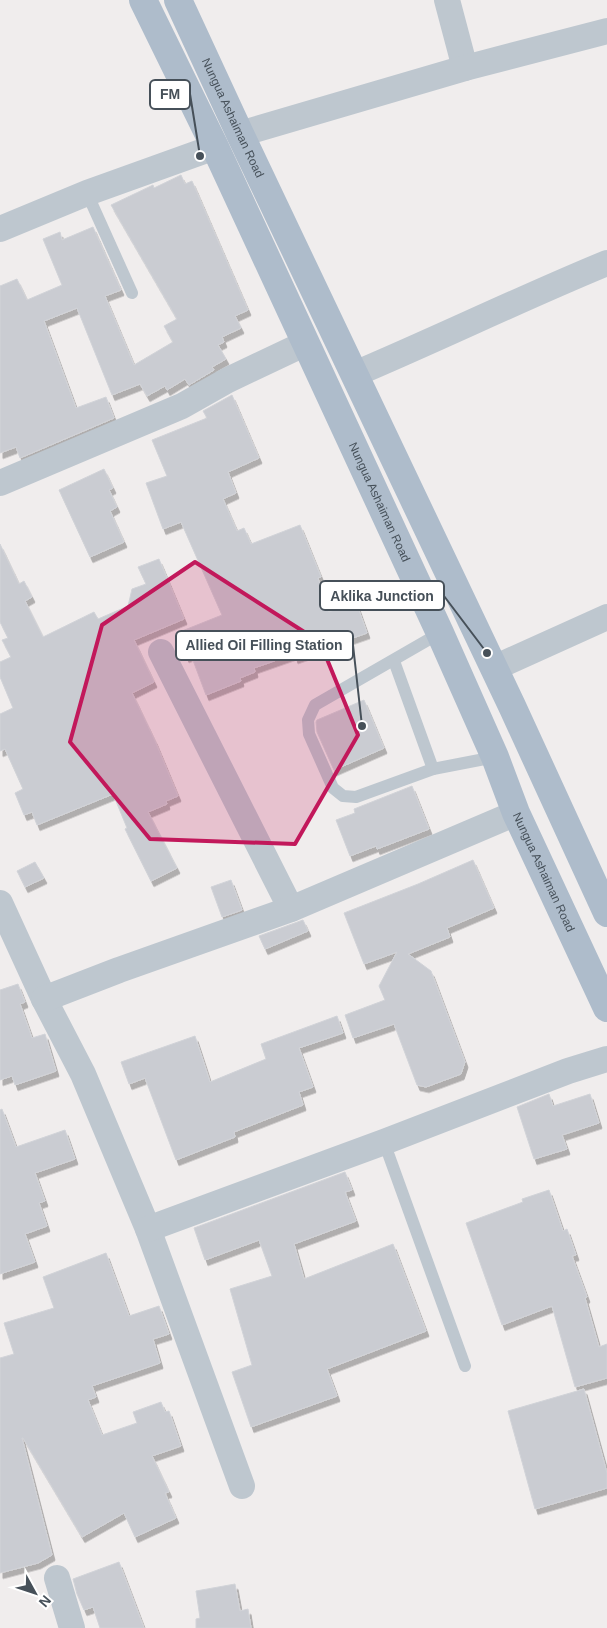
<svg xmlns="http://www.w3.org/2000/svg" width="607" height="1628" font-family="Helvetica,sans-serif">
<defs>
<filter id="shadow"><feDropShadow dx="3" dy="5.5" stdDeviation="0" flood-color="#0004"/></filter>
</defs>
<rect width="100%" height="100%" fill="#f0eded"/>
<!-- building -->
<g fill="#caccd2" stroke="#d1d3d8" filter="url(#shadow)">
<path d="M181,175L185,184L192,181L248,310L235,316L241,328L222,337L224,342L218,345L226,359L212,367L214,370L189,385L185,379L167,390L165,386L147,396L140,384L112,395L77,308L44,321L76,408L106,397L114,418L20,458L16,447L0,453V286L17,279L27,300L62,285L43,239L60,232L62,240L93,227L121,290L105,296L134,365L173,342L164,326L177,319L111,205L151,186L153,185L154,188Z"/>
<path d="M232,395L259,458L228,472L236,493L223,499L237,531L244,528L251,544L300,525L321,577L318,578L329,612L356,602L367,633L295,658L294,654L254,668L255,672L240,678L241,681L206,695L191,655L186,657L177,633L222,615L181,522L163,529L146,483L167,476L152,440L207,418L203,411Z"/>
<path d="M104,469L113,488L109,490L117,507L110,511L124,542L90,557L59,490Z"/>
<path d="M0,544L19,584L24,581L32,597L25,601L43,637L94,612L98,619L128,606L132,589L146,584L138,567L159,559L184,619L134,640L154,682L132,693L155,741L178,796L166,801L167,804L148,812L177,868L151,881L125,829L127,828L113,794L37,825L32,812L24,815L15,793L23,789L5,749L0,751V714L13,708L0,677V662L11,657L2,640L8,638L0,622Z"/>
<path d="M364,700L384,748L334,770L317,732L316,722L317,720Z"/>
<path d="M412,786L429,829L377,849L376,846L350,856L336,820L355,813L354,809Z"/>
<path d="M473,860L494,908L447,928L450,937L408,954L431,971L465,1062L461,1074L426,1087L417,1085L394,1024L353,1038L345,1015L385,1000L379,986L397,952L364,964L344,913L418,884Z"/>
<path d="M35,862L44,878L25,887L17,871Z"/>
<path d="M231,880L242,910L222,917L211,887Z"/>
<path d="M303,920L308,931L265,949L259,936Z"/>
<path d="M18,984L25,1002L20,1004L32,1038L45,1034L56,1071L15,1085L12,1076L0,1080V990Z"/>
<path d="M337,1016L343,1033L299,1048L313,1087L299,1092L303,1105L234,1132L235,1137L176,1160L145,1078L129,1084L121,1062L195,1036L210,1082L266,1059L261,1044Z"/>
<path d="M549,1094L553,1106L590,1094L599,1123L562,1135L567,1149L534,1159L517,1107Z"/>
<path d="M2,1109L16,1147L65,1130L75,1159L35,1173L45,1201L39,1203L47,1226L25,1234L35,1262L0,1274V1110Z"/>
<path d="M345,1172L352,1190L345,1192L356,1221L294,1244L304,1279L393,1244L426,1331L327,1369L337,1396L251,1427L232,1372L252,1365L230,1289L272,1276L259,1240L205,1260L194,1228Z"/>
<path d="M549,1190L563,1231L567,1229L576,1255L572,1256L587,1297L585,1298L599,1347L607,1344V1378L575,1387L552,1306L502,1325L466,1223L523,1202L522,1199Z"/>
<path d="M106,1253L129,1316L159,1306L169,1334L153,1339L160,1363L92,1386L96,1397L88,1400L102,1435L137,1423L133,1412L161,1402L165,1412L169,1411L181,1446L152,1456L169,1492L165,1493L176,1518L135,1537L124,1513L82,1537L23,1438H22L52,1555L38,1563L0,1573V1358L14,1354L4,1323L54,1308L43,1277Z"/>
<path d="M584,1389L607,1473V1488L535,1509L508,1411Z"/>
<path d="M119,1562L144,1628H100L93,1607L84,1610L77,1594L73,1579Z"/>
<path d="M235,1584L240,1611L248,1609L251,1628H196V1619L200,1618L196,1591Z"/>
</g>
<g fill="none" stroke-linecap="round" stroke-linejoin="round">
<!-- service -->
<g stroke="#bec7cf" stroke-width="12">
<path d="M87,193L132,293"/>
<path d="M440,633L315,705L308,720L309,734L333,788L343,796L356,797L433,769L495,757"/>
<path d="M394,661L433,769"/>
<path d="M384,1142L465,1366"/>
</g>
<!-- minor -->
<g stroke="#bec7cf" stroke-width="26">
<path d="M447,0L465,68"/>
<path d="M240,134L465,68L607,31"/>
<path d="M0,229L87,193L215,147"/>
<path d="M355,374C440,338 522,298 607,263"/>
<path d="M0,483L182,406L228,380L306,343"/>
<path d="M161,652L291,909"/>
<path d="M494,668L607,617"/>
<path d="M0,903L44,999L83,1074L148,1229L242,1486"/>
<path d="M44,999L119,970L291,909L516,813"/>
<path d="M148,1229L384,1142L568,1071L607,1059"/>
<path d="M57,1578L72,1628"/>
</g>
<!-- primary -->
<g stroke="#aebccb" stroke-width="28">
<path id="s1" d="M143,0L215,147L440,633L495,757L516,813L607,1008"/>
<path id="s2" d="M178,0L240,134L512,706L607,913"/>
</g>
</g>
<!-- marked area -->
<path fill="#c2185b" fill-opacity="0.2" stroke="#c2185b" stroke-width="4" stroke-linejoin="round" d="M195,562L320,642L358,735L295,844L150,839L70,742L102,625Z"/>
<g text-anchor="middle" stroke-width="4" stroke-linejoin="round" paint-order="stroke">
<!-- street labels -->
<g font-size="12" fill="#465059" stroke="#fff">
<text dy="4" stroke="none"><textPath href="#s2" startOffset="130">Nungua Ashaiman Road</textPath></text>
<text dy="4" stroke="none"><textPath href="#s1" startOffset="555">Nungua Ashaiman Road</textPath></text>
<text dy="4" stroke="none"><textPath href="#s1" startOffset="960">Nungua Ashaiman Road</textPath></text>
</g>
</g>
<!-- callouts -->
<path fill="none" stroke="#465059" stroke-width="2" d="M200 156L190 94M487 653L444 596M362 726L353 645"/>
<g fill="#465059" stroke="#fff" stroke-width="2">
<circle cx="200" cy="156" r="5"/>
<circle cx="487" cy="653" r="5"/>
<circle cx="362" cy="726" r="5"/>
</g>
<g fill="#fff" stroke="#465059" stroke-width="2">
<rect x="150" y="80" width="40" height="29" rx="5"/>
<rect x="320" y="581" width="124" height="29" rx="5"/>
<rect x="176" y="631" width="177" height="29" rx="5"/>
</g>
<g font-size="14" text-anchor="middle" font-weight="bold" fill="#465059">
<text x="170" y="99">FM</text>
<text x="382" y="601">Aklika Junction</text>
<text x="264" y="650">Allied Oil Filling Station</text>
</g>
<!-- north arrow -->
<g transform="translate(35 1593) rotate(130)" stroke="#ffffff" stroke-width="4" paint-order="stroke">
<path d="M0-4L9 19L0 12L-9 19Z" fill="#465059"/>
<text y="-8" font-size="14" font-weight="bold" text-anchor="middle" fill="#465059">N</text>
</g>
</svg>
